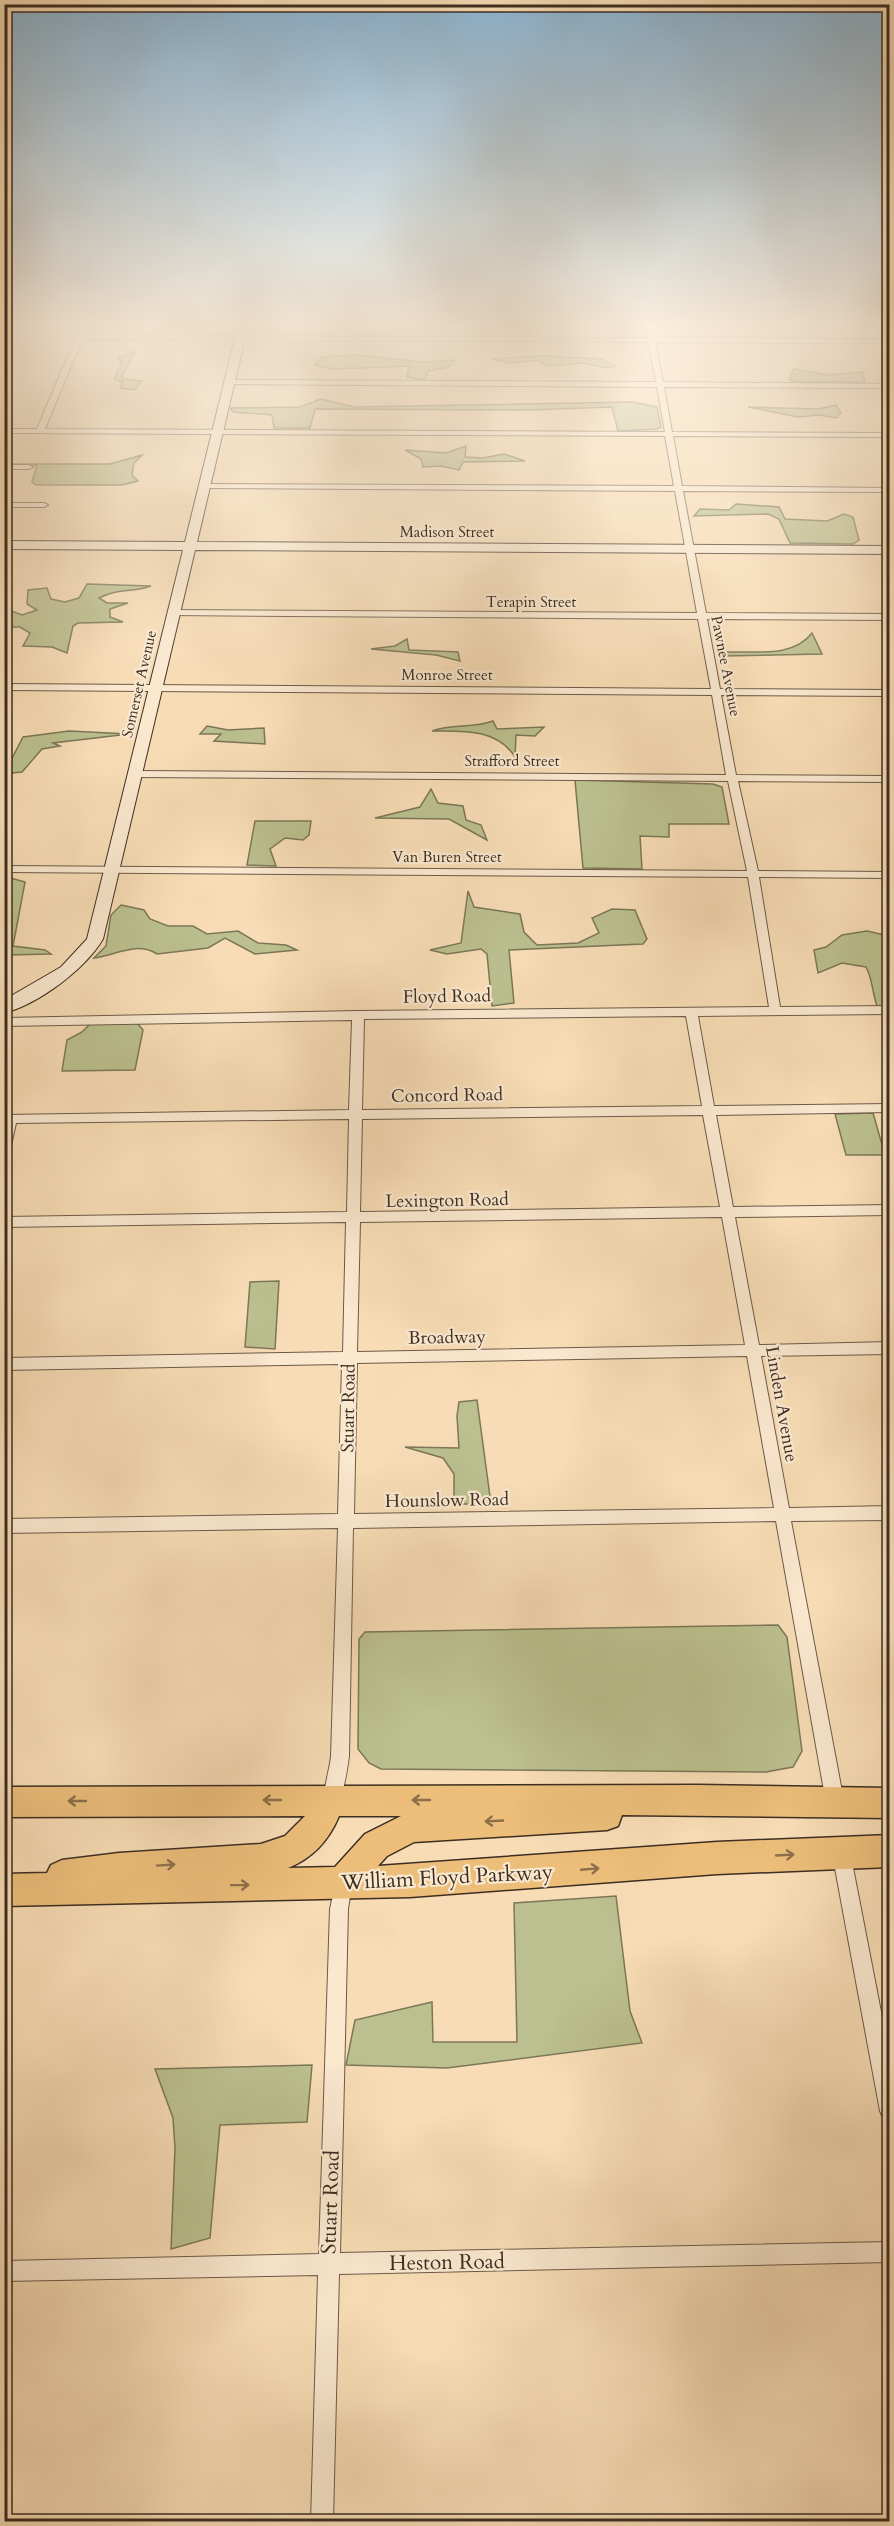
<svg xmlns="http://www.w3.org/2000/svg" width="894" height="2526" font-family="Cardo,serif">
<rect width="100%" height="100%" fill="#f7dcb5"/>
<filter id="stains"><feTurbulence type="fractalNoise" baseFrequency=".00333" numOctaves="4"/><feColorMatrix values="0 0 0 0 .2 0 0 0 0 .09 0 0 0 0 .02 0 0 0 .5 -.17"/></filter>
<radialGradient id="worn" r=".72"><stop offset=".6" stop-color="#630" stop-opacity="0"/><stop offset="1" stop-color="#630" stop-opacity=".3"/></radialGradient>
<!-- green -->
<g fill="#bbc08e" stroke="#7c7758" stroke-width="1.5">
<path d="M136,351L122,375L123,379L142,381L134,390L121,388L122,382L114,379L122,362L118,357Z"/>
<path d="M355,355L423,362L455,360L448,367L428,371L426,378L421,380L407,377L409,366L334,369L314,365L322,357Z"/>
<path d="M541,356L602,359L615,366L606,368L583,363L547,366L539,360L510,363L492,359Z"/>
<path d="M794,369L830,375L862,372L865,382H798L789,380Z"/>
<path d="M321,399L354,407L632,402L657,407L661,427L657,429L618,431L612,407L530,410L315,409L310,428H274L272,415L233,412L230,408L300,407Z"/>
<path d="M836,405L841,413L836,418L819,415L798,417L748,407L818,409Z"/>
<path d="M466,446L465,457L483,458L504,454L525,461L463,462L459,470L441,466L423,467L421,459L405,450L446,453Z"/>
<path d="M142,455L134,463L132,475L138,481L122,485H36L32,482L37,465L5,464H110Z"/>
<path d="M736,504L779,507L785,519L827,521L844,514L853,517L859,540L853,544L790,543L779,519L768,514L694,516L700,509L729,510Z"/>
<path d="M87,584L151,586C131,593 118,588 99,598L107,603H128L110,609V617L123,622L78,623L73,626L67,653L52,647L23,646L30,633L20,627H5V612L9,610L22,615L37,610L27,604L28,590L47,588L51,599L65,602L79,598Z"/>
<path d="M812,633L822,654L723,656L726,652C756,651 793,658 812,633Z"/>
<path d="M407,639L409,650L458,652L460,661L436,655L371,649L395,646Z"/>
<path d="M493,721L497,729L544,727L535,736L516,735L515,757C497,728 462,731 432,731C453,723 472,729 493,721Z"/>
<path d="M207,726L228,730L264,728L265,744L214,741L221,734H200Z"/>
<path d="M69,731L129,734L53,743L60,746L42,749L22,772L12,773L5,781V772L23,737Z"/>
<path d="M575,780L713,784L722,787L729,824H669V837L640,836L642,869L583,868Z"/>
<path d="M431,789L438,803L463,806L466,820L481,825L487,840L449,819L375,818L420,807Z"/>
<path d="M255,821H311L309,835L303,840L285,838L270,849L276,866L247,865Z"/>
<path d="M7,877L25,882L13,946L45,950L51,954L5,955L4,883Z"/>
<path d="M468,891L474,907L520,914L524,932L537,945L578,943L599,933L592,918L612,909L635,910L647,939L643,944L509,950L514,1003L492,1006L487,954L481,949L447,954L430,950L461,943Z"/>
<path d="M121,905L144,910L150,919L168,926H193L207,934L238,931L258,943L286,945L297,950L255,954L225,938L208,948L157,954C137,941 116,955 94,958L106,946L111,915Z"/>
<path d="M867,931L889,936V1005L877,1006C872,992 873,980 866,967L842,963L818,973L814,950L826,947L842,935Z"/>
<path d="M137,1023L143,1030L135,1070L62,1071L67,1040L82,1032L90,1024Z"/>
<path d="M873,1113L885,1155H846L835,1114Z"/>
<path d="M279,1281L275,1349L245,1347L250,1282Z"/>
<path d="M477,1400L491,1504H454V1474L443,1458L405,1447L459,1448L457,1416L459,1402Z"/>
<path d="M778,1625L787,1637L802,1751L793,1767L766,1772L381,1769L369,1763L358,1749L359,1639L365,1632Z"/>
<path d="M616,1896L630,2011L642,2043L447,2068L346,2065L355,2020L432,2002L433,2042H517L514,1903Z"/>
<path d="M312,2065L307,2122L220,2125L210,2238L171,2249L175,2148L173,2118L155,2069Z"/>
</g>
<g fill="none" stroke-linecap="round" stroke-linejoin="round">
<!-- street casing -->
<g stroke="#6c5a48" stroke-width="2">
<g id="street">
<path d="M81,326H87L84,335L648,338L646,326H652L655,338L890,339V343L655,342L663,382L890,384V388L664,387L672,432L890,433V437L673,436L682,486L890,488V492L683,491L706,613L890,614V620L707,619L720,689L890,690V696L721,695L736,775L890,776V782L738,781L758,871L890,872V878L759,877L780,1007L890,1006V1014L698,1016L714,1106L890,1104V1112L716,1115L733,1207L890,1205V1215L735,1217L759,1345L890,1342V1354L761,1356L789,1508L890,1506V1520L791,1521L844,1802L841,1808L835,1811L829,1808L826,1802L776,1521L353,1528L349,1756C347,1773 344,1790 337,1806L331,1809L325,1806C321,1796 330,1769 331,1756L338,1528L4,1533V1519L338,1514L342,1364L4,1370V1358L343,1352L346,1222L4,1227V1217L347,1212L349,1119L16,1123L10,1150L4,1154V1115L349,1110L352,1020L4,1026V1018L358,1011L769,1007L748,877L4,872V866L747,871L728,781L134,777L129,774L134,771L726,775L712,695L4,690V684L711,689L698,619L170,615L169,613L173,610L697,613L675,491L205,488L201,486L205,484L674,486L665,436L4,433V429H37L75,339H4V335H77ZM82,339L648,342L656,382L230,380L226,382L230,384L657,387L665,432L45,429ZM686,1016L702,1106L362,1110L364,1019ZM703,1115L720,1207L360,1212L362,1119ZM722,1217L745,1345L357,1352L360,1222ZM747,1356L774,1508L354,1514L357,1363Z"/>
<path d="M4,465H29L33,467L29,469H4Z"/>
<path d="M4,503H44L48,505L44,507H4Z"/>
<path d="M841,1843L847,1846L850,1852L890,2058V2121L883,2118L880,2111L832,1852L835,1846Z"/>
<path d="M343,1874L349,1877L352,1883L348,1909L340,2253L890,2242V2262L339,2274L333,2522H311L318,2275L4,2281V2261L319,2254L330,1909L337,1877Z"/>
</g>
</g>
<!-- secondary casing -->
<g stroke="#3d2e23" stroke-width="2">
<path id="secondary" d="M238,326H248L197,542L890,546V554L195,550L103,939C85,969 39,1004 4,1013V1000L61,967L87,939L183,550L4,549V541L185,542Z"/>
</g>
<!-- highway casing -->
<g stroke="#3d2e23" stroke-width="3">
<path id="highway" d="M698,1785L890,1788V1818L622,1815L618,1826L607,1830L414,1842L387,1856L378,1866L717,1842L890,1835V1867L717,1874L410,1897L4,1906V1874L47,1873L51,1865L62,1860L119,1853L261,1844L285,1836L305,1816L4,1817V1787ZM339,1816H401L365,1834L335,1867L288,1868C313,1858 329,1840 339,1816Z"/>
</g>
<!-- street -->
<use href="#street" fill="#fae8cf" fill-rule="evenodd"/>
<!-- secondary -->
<use href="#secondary" fill="#fae8cf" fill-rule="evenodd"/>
<!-- highway -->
<use href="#highway" fill="#ecbe7a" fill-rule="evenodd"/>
</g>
<!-- one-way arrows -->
<defs><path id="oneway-shaft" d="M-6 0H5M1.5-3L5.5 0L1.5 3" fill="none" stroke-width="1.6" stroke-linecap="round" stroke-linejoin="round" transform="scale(1.5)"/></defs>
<g stroke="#8c6f4a">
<use href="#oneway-shaft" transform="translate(272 1800) rotate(180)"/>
<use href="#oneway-shaft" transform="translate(421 1800) rotate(-180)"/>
<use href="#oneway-shaft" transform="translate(77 1801) rotate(180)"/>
<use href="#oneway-shaft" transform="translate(494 1821) rotate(177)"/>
<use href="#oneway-shaft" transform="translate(785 1855) rotate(-3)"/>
<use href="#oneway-shaft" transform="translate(166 1865) rotate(-4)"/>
<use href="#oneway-shaft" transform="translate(590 1869) rotate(-5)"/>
<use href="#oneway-shaft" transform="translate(240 1885) rotate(-1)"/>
</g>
<!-- sky -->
<linearGradient id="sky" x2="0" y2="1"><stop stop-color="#8cb6d5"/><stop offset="0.48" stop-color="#fbefde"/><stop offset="1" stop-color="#fbefde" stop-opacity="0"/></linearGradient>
<rect width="894" height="679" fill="url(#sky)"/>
<g text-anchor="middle" stroke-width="4.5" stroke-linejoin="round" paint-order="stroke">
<!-- far-street labels -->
<g font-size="15" fill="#3d2e23" stroke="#fae8cf">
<text x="447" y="537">Madison Street</text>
<text x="531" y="607">Terapin Street</text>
<text transform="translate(726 666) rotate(79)" y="5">Pawnee Avenue</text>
<text x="447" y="680">Monroe Street</text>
<text transform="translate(139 684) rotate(-77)" y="5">Somerset Avenue</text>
<text x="512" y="766">Strafford Street</text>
<text x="447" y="862">Van Buren Street</text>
</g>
<!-- street labels -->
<g font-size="18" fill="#3d2e23" stroke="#fae8cf">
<text transform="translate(447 996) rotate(-1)" y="6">Floyd Road</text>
<text transform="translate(447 1095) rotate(-1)" y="6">Concord Road</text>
<text transform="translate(447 1200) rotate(-1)" y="6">Lexington Road</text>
<text transform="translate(447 1337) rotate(-1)" y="6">Broadway</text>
<text transform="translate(782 1404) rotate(80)" y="6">Linden Avenue</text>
<text transform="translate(348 1408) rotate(-89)" y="6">Stuart Road</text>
<text transform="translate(447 1500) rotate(-1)" y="6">Hounslow Road</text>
</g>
<!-- near-street labels -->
<g font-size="21" fill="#3d2e23" stroke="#fae8cf">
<text transform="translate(447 1877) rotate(-3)" y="7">William Floyd Parkway</text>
<text transform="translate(330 2202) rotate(-88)" y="7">Stuart Road</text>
<text transform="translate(447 2262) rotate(-1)" y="7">Heston Road</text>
</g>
</g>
<!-- margin -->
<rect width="894" height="2526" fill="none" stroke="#f7dcb5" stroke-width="24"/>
<rect x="6" y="6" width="882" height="2514" fill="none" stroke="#3d2e23" stroke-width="3"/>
<rect x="12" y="12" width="870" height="2502" fill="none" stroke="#3d2e23" stroke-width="1.5"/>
<rect width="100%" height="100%" filter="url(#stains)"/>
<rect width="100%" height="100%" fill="url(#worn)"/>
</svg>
